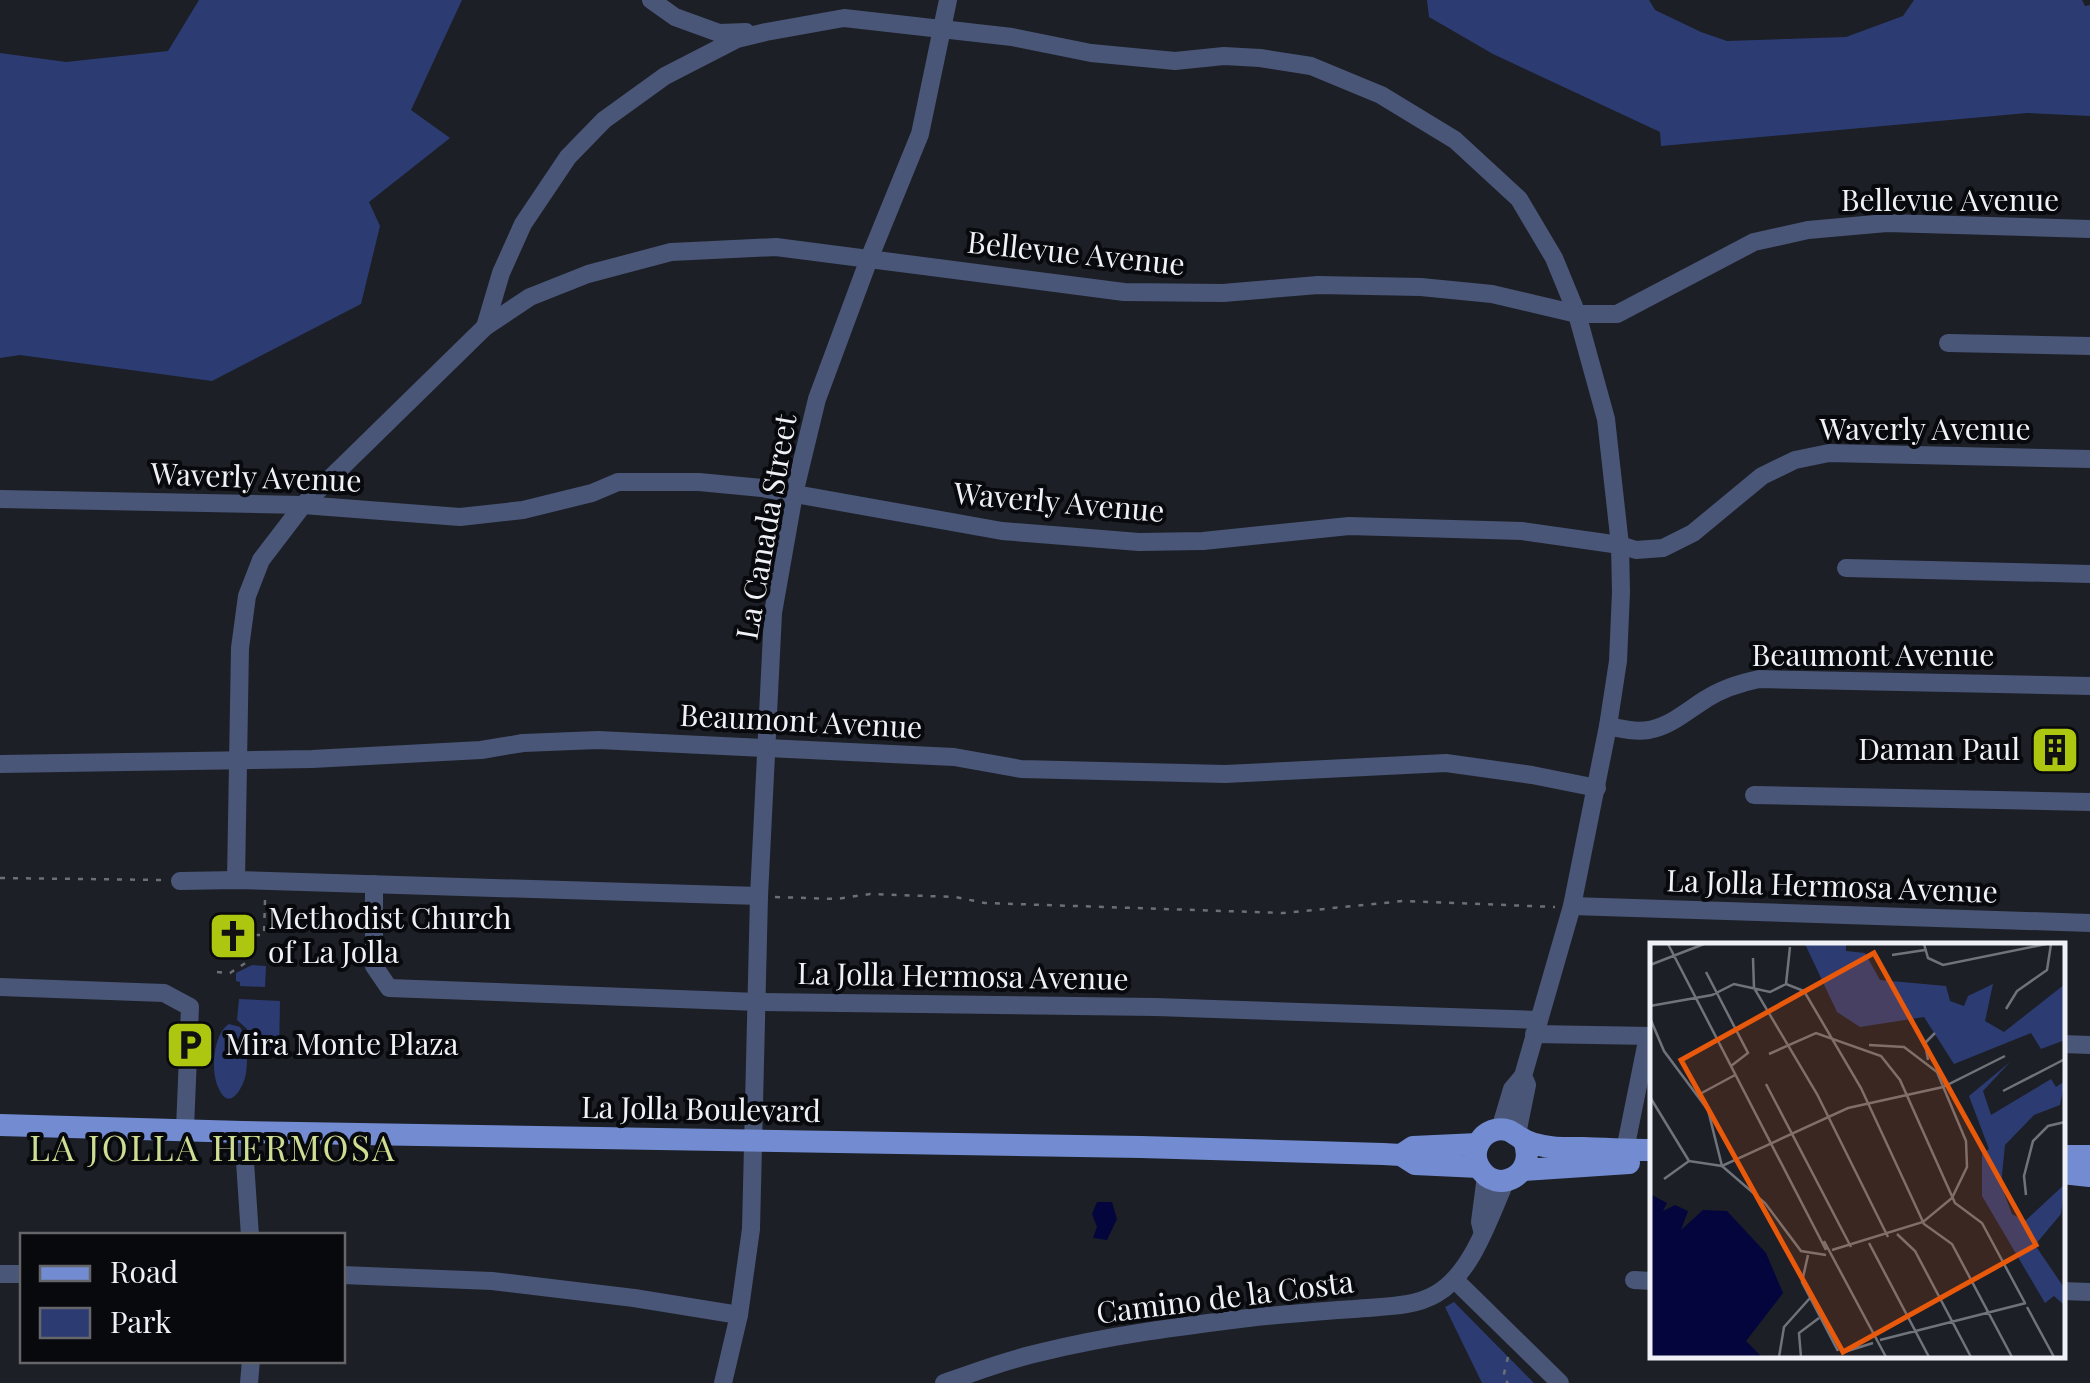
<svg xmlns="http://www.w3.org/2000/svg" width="2090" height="1383" font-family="'Playfair Display',serif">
<rect width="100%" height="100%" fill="#1c1f26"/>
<!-- green -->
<g fill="#2c3c72">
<path d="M199,0H462L411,110L450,138L369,202L380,226L361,304L212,381L20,355L0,358V53L66,62L168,51Z"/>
<path d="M1427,0H1649L1655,10L1701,32L1727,41L1846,37L1903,16L1914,0H2082L2085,6L2090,5V116L2027,113L1661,146L1660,132L1493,54L1429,17Z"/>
<path d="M252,965L266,966L265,987L240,986V982L236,981V973Z"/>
<path d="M239,999L280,1001L279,1054H271L250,1043L247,1029L237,1020Z"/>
<path d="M229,1024L240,1027C248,1040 248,1058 246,1073C244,1086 230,1113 219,1089C210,1072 213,1034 229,1024Z"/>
<path d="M1454,1302L1534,1383H1482L1445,1307Z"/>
</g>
<!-- water -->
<path fill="#04053c" d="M1097,1202H1112L1117,1219L1107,1240L1093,1238L1097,1227L1092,1214Z"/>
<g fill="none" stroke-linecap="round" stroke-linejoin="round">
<!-- path -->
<g stroke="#6c6f75" stroke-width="2.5" stroke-dasharray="5 8" stroke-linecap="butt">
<path d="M0,878L164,880"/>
<path d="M775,897L837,899L870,894L955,897L985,903L1284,913L1403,901L1555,907"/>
<path d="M217,972L230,973L250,960L252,935H264L265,900"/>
<path d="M1508,1357L1503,1378L1508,1383"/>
</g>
<!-- minor -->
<g stroke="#4a5677" stroke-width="18">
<path d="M651,0L675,17L719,33L746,32"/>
<path d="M485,327L501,273L523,224L568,157L604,120L665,76L737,39L766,32L844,18L1012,37L1091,53L1175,61L1224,56L1260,58L1311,66L1381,95L1455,140L1519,199L1554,258L1577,314L1606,419L1620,545L1621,592L1618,661L1608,726L1572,906L1523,1076L1527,1085L1517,1134"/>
<path d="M1948,343L2090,346"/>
<path d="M0,499L303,505L460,517L523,510L592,493L618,482H699L762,488L1002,531L1139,542L1203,541L1349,526L1522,531L1620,545L1636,550L1663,548L1693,533L1762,476L1795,460L1829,453L2090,459"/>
<path d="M1846,568L2090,574"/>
<path d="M1608,726C1622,729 1634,732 1649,730C1671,726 1688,710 1706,699C1723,688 1740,683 1759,679L2090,686"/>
<path d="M0,764L312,759L481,750L523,743L598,740L954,757L1021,769L1225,774L1446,763L1532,775L1597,788"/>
<path d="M1754,795L2090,802"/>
<path d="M236,880L240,648L247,596L261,560L303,505L485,327L530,297L588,274L671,252L776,247L1124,292L1223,293L1318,285L1421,287L1492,294L1577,314H1617L1754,242L1808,230L1887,223L2090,229"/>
<path d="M180,881L236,880L759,896"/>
<path d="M374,884V966L389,988L758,1002L1156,1007L1538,1020"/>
<path d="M1572,906L2090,923"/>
<path d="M0,987L164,993L190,1007L185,1129"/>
<path d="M1534,1034L1652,1036"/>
<path d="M2062,1044L2090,1045"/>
<path d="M1500,1129L1512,1089L1523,1076"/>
<path d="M243,1132L250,1236"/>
<path d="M1625,1150L1648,1036"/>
<path d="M1482,1230L1480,1222L1486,1176"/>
<path d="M0,1274H22"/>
<path d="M342,1275L492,1281L634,1298L739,1315"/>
<path d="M1455,1280L1560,1383"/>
<path d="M1634,1280L1652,1281"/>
<path d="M2062,1291L2090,1292"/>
<path d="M249,1383L251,1360"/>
<path d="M723,1383L739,1315L751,1229L759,896L773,613L794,494L817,399L869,259L920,134L948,0"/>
<path d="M944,1383C975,1372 1007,1360 1038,1353C1110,1335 1183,1326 1256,1317C1289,1314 1322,1311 1354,1309C1382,1306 1412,1308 1436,1294C1472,1274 1490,1216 1506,1180"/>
</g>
<!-- major -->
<g stroke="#738cd1" stroke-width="22">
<path d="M0,1125L243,1132L1141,1147L1383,1154L1401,1155L1415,1164L1479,1167"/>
<path d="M1523,1139C1540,1174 1496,1197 1479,1167C1471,1153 1479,1134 1495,1130C1508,1127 1513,1133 1522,1139C1528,1142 1538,1145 1544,1146C1557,1149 1570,1148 1583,1148C1606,1149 1629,1150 1652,1150"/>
<path d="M1401,1155L1413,1147L1478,1144"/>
<path d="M2062,1156H2090"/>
<path d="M1523,1170L1629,1163"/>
<path d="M2062,1173L2090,1176"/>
</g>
</g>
<!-- icons -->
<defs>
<g id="building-square" transform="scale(2.5)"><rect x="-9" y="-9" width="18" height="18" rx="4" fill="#adc610" stroke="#08090c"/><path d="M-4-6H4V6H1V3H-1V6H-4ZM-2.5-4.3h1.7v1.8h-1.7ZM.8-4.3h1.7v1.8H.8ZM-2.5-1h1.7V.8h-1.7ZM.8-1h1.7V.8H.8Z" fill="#111"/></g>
<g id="church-square" transform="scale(2.5)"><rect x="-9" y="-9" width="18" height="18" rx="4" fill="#adc610" stroke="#08090c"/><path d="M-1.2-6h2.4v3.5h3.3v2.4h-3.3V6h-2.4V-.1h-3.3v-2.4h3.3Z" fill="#111"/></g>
<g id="parking-square" transform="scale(2.5)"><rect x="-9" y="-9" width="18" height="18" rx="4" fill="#adc610" stroke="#08090c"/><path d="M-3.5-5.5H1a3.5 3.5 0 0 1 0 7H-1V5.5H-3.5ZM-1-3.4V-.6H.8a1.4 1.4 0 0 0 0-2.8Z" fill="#111"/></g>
</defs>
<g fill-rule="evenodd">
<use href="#building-square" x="2055" y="750"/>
<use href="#church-square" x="233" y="936"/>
<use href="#parking-square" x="190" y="1045"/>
</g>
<g text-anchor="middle" stroke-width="8" stroke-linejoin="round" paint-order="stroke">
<!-- street labels -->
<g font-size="30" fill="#eff1f7" stroke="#08090c">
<text x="1950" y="211">Bellevue Avenue</text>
<text transform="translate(1076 254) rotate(6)" y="10">Bellevue Avenue</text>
<text x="1925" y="440">Waverly Avenue</text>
<text transform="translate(256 478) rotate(2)" y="10">Waverly Avenue</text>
<text transform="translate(1059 503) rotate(5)" y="10">Waverly Avenue</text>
<text transform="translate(767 527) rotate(-80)" y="10">La Canada Street</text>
<text x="1873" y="666">Beaumont Avenue</text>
<text transform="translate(801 722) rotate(3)" y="10">Beaumont Avenue</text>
<text transform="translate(1832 887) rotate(2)" y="10">La Jolla Hermosa Avenue</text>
<text transform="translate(963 977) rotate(1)" y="10">La Jolla Hermosa Avenue</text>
<text transform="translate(701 1110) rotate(1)" y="10">La Jolla Boulevard</text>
<text transform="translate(1225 1298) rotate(-7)" y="10">Camino de la Costa</text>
</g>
<!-- poi labels -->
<g font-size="30" fill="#eff1f7" stroke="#08090c" text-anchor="start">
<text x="2020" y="760" text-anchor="end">Daman Paul</text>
<text x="268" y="929">Methodist Church<tspan x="268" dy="34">of La Jolla</tspan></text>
<text x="225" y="1055">Mira Monte Plaza</text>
</g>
<!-- quarter labels -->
<g font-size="35" letter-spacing="2.5" fill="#cddd92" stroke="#08090c">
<text x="213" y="1161">LA JOLLA HERMOSA</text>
</g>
</g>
<!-- overview -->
<g transform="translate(1650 943)">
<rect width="415" height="415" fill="#1c1f26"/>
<path d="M155,1H196V8L215,10L230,37L296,43L300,58L314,63L318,53L343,41L335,78L354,89L415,41V97L391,106L381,90L304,121L274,74L210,84L187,69ZM360,119L333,148L341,172L401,136L406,144L415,138L410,162L384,172L355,202L351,242L362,271L375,278L415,241L411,271L385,302L415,346L414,362L404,353L395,360L332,253V211L339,206L319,153Z" fill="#2c3c72"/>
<path d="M0,251L17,260L13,268L25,262L38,268L31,287L53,267L77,268L116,310L133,350L96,398L112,414H0Z" fill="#04053c"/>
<path fill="none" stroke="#70737a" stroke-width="2.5" d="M18,1L176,307M274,1L278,15L293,22L396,1M242,12L275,7M103,15L104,45L167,151L238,294M0,22L54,1M56,29L98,110L81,123M136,41L154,48L211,145L274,281L302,301L362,414M136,41L140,4M0,63L62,52L84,41L120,49L136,41M356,66L367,48L397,27L401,1M0,75L14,108L58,167L72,223L198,165L293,144L355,113M119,111L166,90L231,113L250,137L305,260L332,280L375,360M278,117L275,100L285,90M116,141L201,304M353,148L415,116M48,152L85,132M0,154L39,218M14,236L39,218L72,223L115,260L151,308L176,312M376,252L374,233L383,198L398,183L415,179M247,291L265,308L321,414M174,298L236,414M219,300L279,414M182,307L273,279L302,255L317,224L316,198L287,129L254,104L219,102M158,312L152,339L188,408M377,364L404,414M230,397L376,360M191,410L223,400M129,414L134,384L160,355M151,414L149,390L169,375"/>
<path fill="#e8590c" fill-opacity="0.15" stroke="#e8590c" stroke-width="5" d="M224,10L386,302L193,409L31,117Z"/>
<rect width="415" height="415" fill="none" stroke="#eff1f7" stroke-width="5"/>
</g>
<!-- legend -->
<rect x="20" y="1233" width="325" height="130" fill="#08090c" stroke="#64666a" stroke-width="2.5"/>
<rect x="40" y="1266" width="50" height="15" fill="#738cd1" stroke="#64666a" stroke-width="2.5"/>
<text x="110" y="1283" font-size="30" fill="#eff1f7">Road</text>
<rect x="40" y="1308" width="50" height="30" fill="#2c3c72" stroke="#64666a" stroke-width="2.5"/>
<text x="110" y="1333" font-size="30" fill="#eff1f7">Park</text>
</svg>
